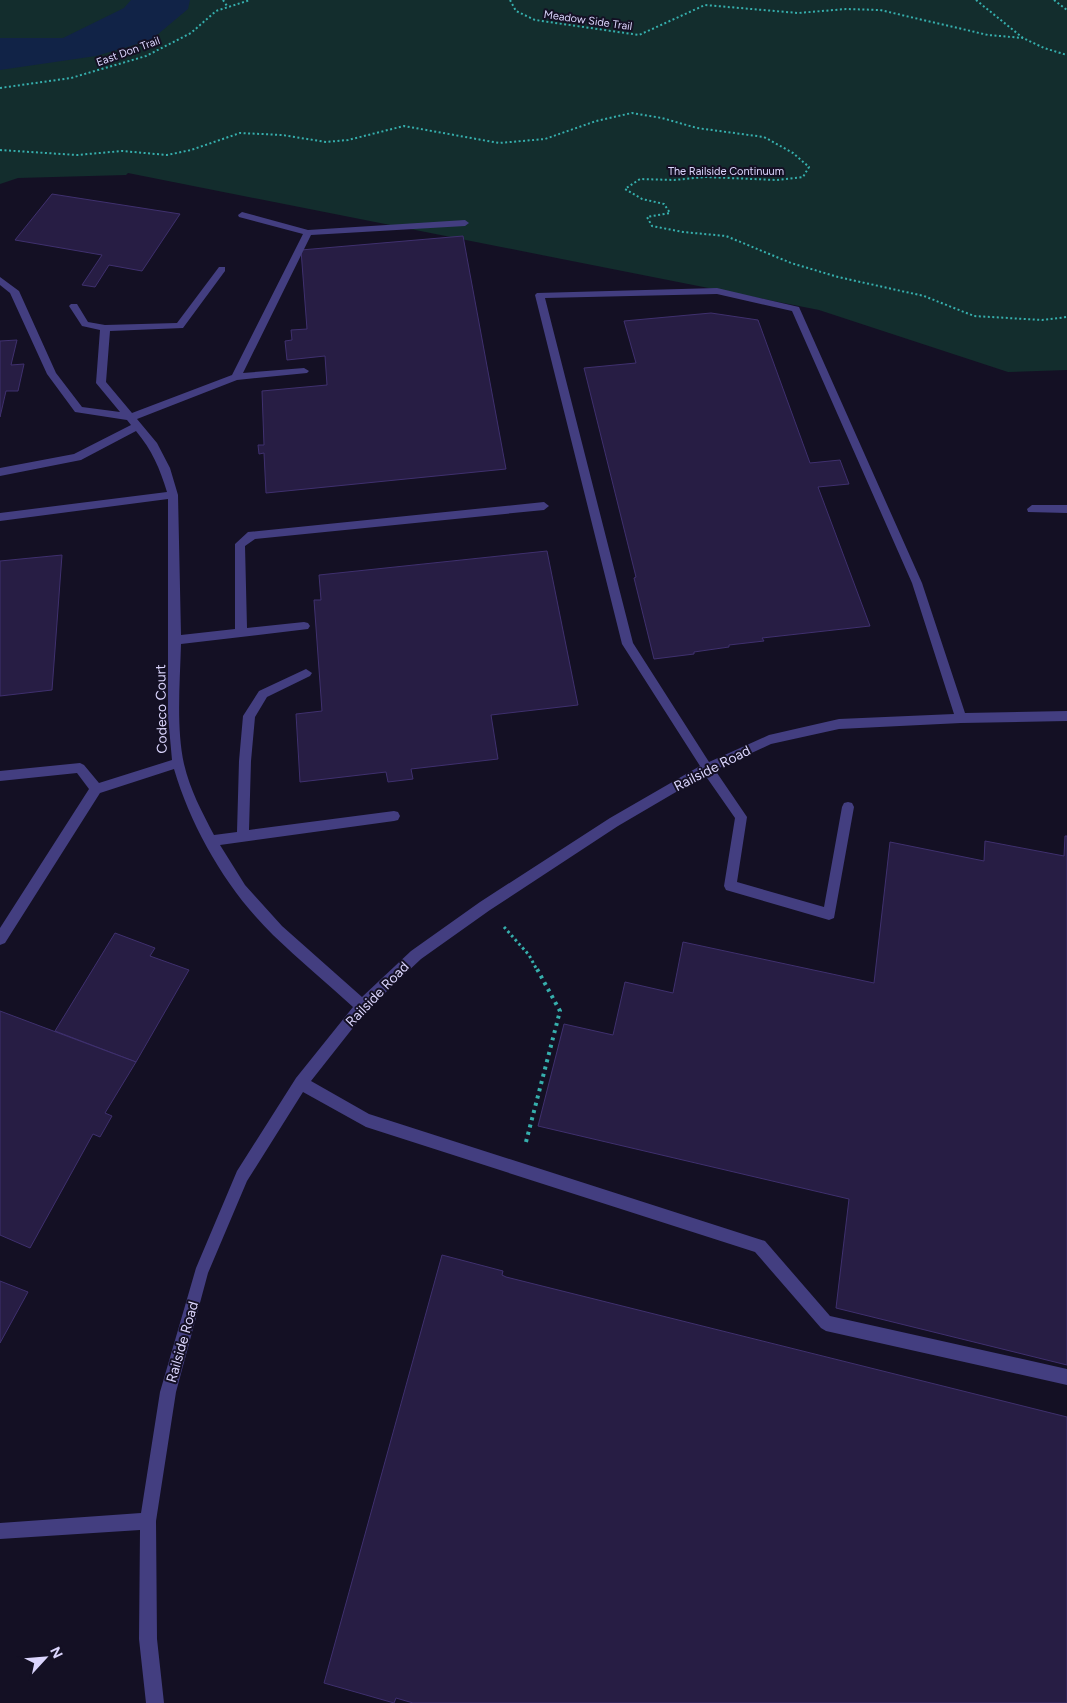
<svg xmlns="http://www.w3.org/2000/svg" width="1067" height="1703" font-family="Figtree,sans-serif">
<rect width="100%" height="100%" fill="#141024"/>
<!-- green -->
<path fill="#132d2d" d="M0,0H1067V370L1008,372L819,310L128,173L126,175L18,178L0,184Z"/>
<!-- water -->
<path fill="#112347" d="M131,0H190L188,9L151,40L96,56L0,70V38H63L124,8Z"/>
<!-- building -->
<g fill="#271d44" stroke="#3f306e">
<path d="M52,194L180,214L142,271L109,265L95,287L82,285L102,255L15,240Z"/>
<path d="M463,236L506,469L266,493L264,453L259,454L258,445H264L262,391L327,385L325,356L287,360L285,341L292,340L291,330L307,329L301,250Z"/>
<path d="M711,313L758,320L810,463L840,460L849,484L818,487L870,626L762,638L764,641L729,645V647L694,652V654L654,659L634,578L636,577L584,368L636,363L624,321Z"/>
<path d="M17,340L11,365L24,364L18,391H6L0,417V341Z"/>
<path d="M547,551L578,705L491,715L498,759L411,769L413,779L388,782L386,772L300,782L296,714L322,711L314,600H321L319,575Z"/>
<path d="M62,555L52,690L0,696V561Z"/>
<path d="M1065,836H1067V1365L836,1308L849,1199L538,1126L564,1024L613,1035L625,982L673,993L683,942L874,983L890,842L984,861L985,841L1064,856Z"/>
<path d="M115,933L155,948L150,956L189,970L136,1062L55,1031Z"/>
<path d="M0,1011L136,1062L105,1113L112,1116L100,1137L93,1134L30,1248L0,1235Z"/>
<path d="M442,1255L503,1271L502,1275L506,1277L1067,1417V1703H413L396,1698L394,1703L324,1683Z"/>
<path d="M0,1281L28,1292L0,1343Z"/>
</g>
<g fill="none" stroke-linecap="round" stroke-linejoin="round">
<!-- path-far2 -->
<g stroke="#36afad" stroke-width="2" stroke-dasharray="2 2.5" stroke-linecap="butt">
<path d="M223,0L227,6"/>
<path d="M510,0L516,11L535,20L639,35L705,5L798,13L846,9L880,10L988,35L1023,38"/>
<path d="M976,0L1023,38L1044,48L1067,55"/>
<path d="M1054,0L1067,10"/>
<path d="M0,88L71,78L146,56L191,33L216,11L250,0"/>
<path d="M0,150L77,155L122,151L167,155L191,150L240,133L282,135L326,142L348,140L404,126L499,143L545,139L596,121L632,113L662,118L697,128L764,137L793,153L809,167L803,177L777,180L705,177L674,180L640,179L625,189L642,199L664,204L670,213L647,217L652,226L683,232L726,236L791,263L838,277L924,296L974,316L1042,320L1067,317"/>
</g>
<!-- path-far1 -->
<path stroke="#36afad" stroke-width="3" stroke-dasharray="2.5 3" stroke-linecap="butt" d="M504,927L529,955L537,970"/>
<!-- path -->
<path stroke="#36afad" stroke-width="4" stroke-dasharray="3 4.5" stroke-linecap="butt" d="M526,1142L560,1011L537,969"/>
<!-- minor -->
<g fill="#433e80" fill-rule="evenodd">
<path d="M242,212L308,230L465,220L469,223L465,226L311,235L243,373L304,368L309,371L307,373L237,380L137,419L157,443L170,468L178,495L181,635L235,629V544L248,532L544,502L549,506L544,510L255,539L245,546L247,628L304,622L308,623L310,626L308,629L181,644C180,682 176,727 184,764C190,790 202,812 214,835L237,832L239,761L243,716L259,691L306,669L312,673L310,676L267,697L255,717L251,761L249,830L394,811L398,812L400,816L398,820L394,821L220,845L245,885L282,926L362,997L411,951L480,902L610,818L700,766L622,644L535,295L537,293L717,288L799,307L922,583L965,713L1067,711V721L961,723L839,729L771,744L715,770L747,817L737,882L824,907L842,807L844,803L848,802L852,803L854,807L834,918L829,920L726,890L724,886L735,818L705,775L618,826L490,910L421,959L367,1010L311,1081L369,1114L765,1241L830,1316L1067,1369V1385L826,1331L821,1328L755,1252L366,1127L303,1092L247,1181L208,1273L176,1392L156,1521L157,1639L164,1703H146L139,1639L140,1530L0,1539V1523L141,1513L160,1392L196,1268L237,1171L296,1078L353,1007C327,983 299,960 273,935C228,891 192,830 174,769L100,793L5,943L0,945V928L89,789L77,773L0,781V771L80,763L84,765L99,783L172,760L168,716V499L0,521V513L167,492C160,469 152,450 136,431L81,460L0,476V468L74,454L131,425L127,420L75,412L47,374L10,293L0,285V277L19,291L56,373L82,407L120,412L96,383L100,330L82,326L69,306L71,304H77L88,322L105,325L177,323L219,267H225V271L183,328L110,331L106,382L132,413L232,375L303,234L239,217L238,215ZM717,294L792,311L912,583L954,714L839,719L769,735L709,762L633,643L545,298Z"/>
<path d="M1032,505H1067V513L1028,512L1027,509Z"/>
</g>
</g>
<g text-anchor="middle" stroke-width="4" stroke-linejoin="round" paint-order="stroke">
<!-- far-street labels -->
<g font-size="11" fill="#dbd5fd" stroke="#141024">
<text transform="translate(588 20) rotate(8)" y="4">Meadow Side Trail</text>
<text transform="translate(128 51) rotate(-20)" y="4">East Don Trail</text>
<text x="726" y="175">The Railside Continuum</text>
</g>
<!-- street labels -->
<g font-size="14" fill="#dbd5fd" stroke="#141024">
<text transform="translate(161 709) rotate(-91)" y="5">Codeco Court</text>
<text transform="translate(712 768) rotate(-27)" y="5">Railside Road</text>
<text transform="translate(377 994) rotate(-46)" y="5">Railside Road</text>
<text transform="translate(182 1342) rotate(-74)" y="5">Railside Road</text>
</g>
</g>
<!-- north arrow -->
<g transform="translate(45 1658) rotate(64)" stroke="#141024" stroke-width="4" paint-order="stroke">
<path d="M0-4L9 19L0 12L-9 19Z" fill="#dbd5fd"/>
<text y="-8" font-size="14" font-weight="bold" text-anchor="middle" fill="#dbd5fd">N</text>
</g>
</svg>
